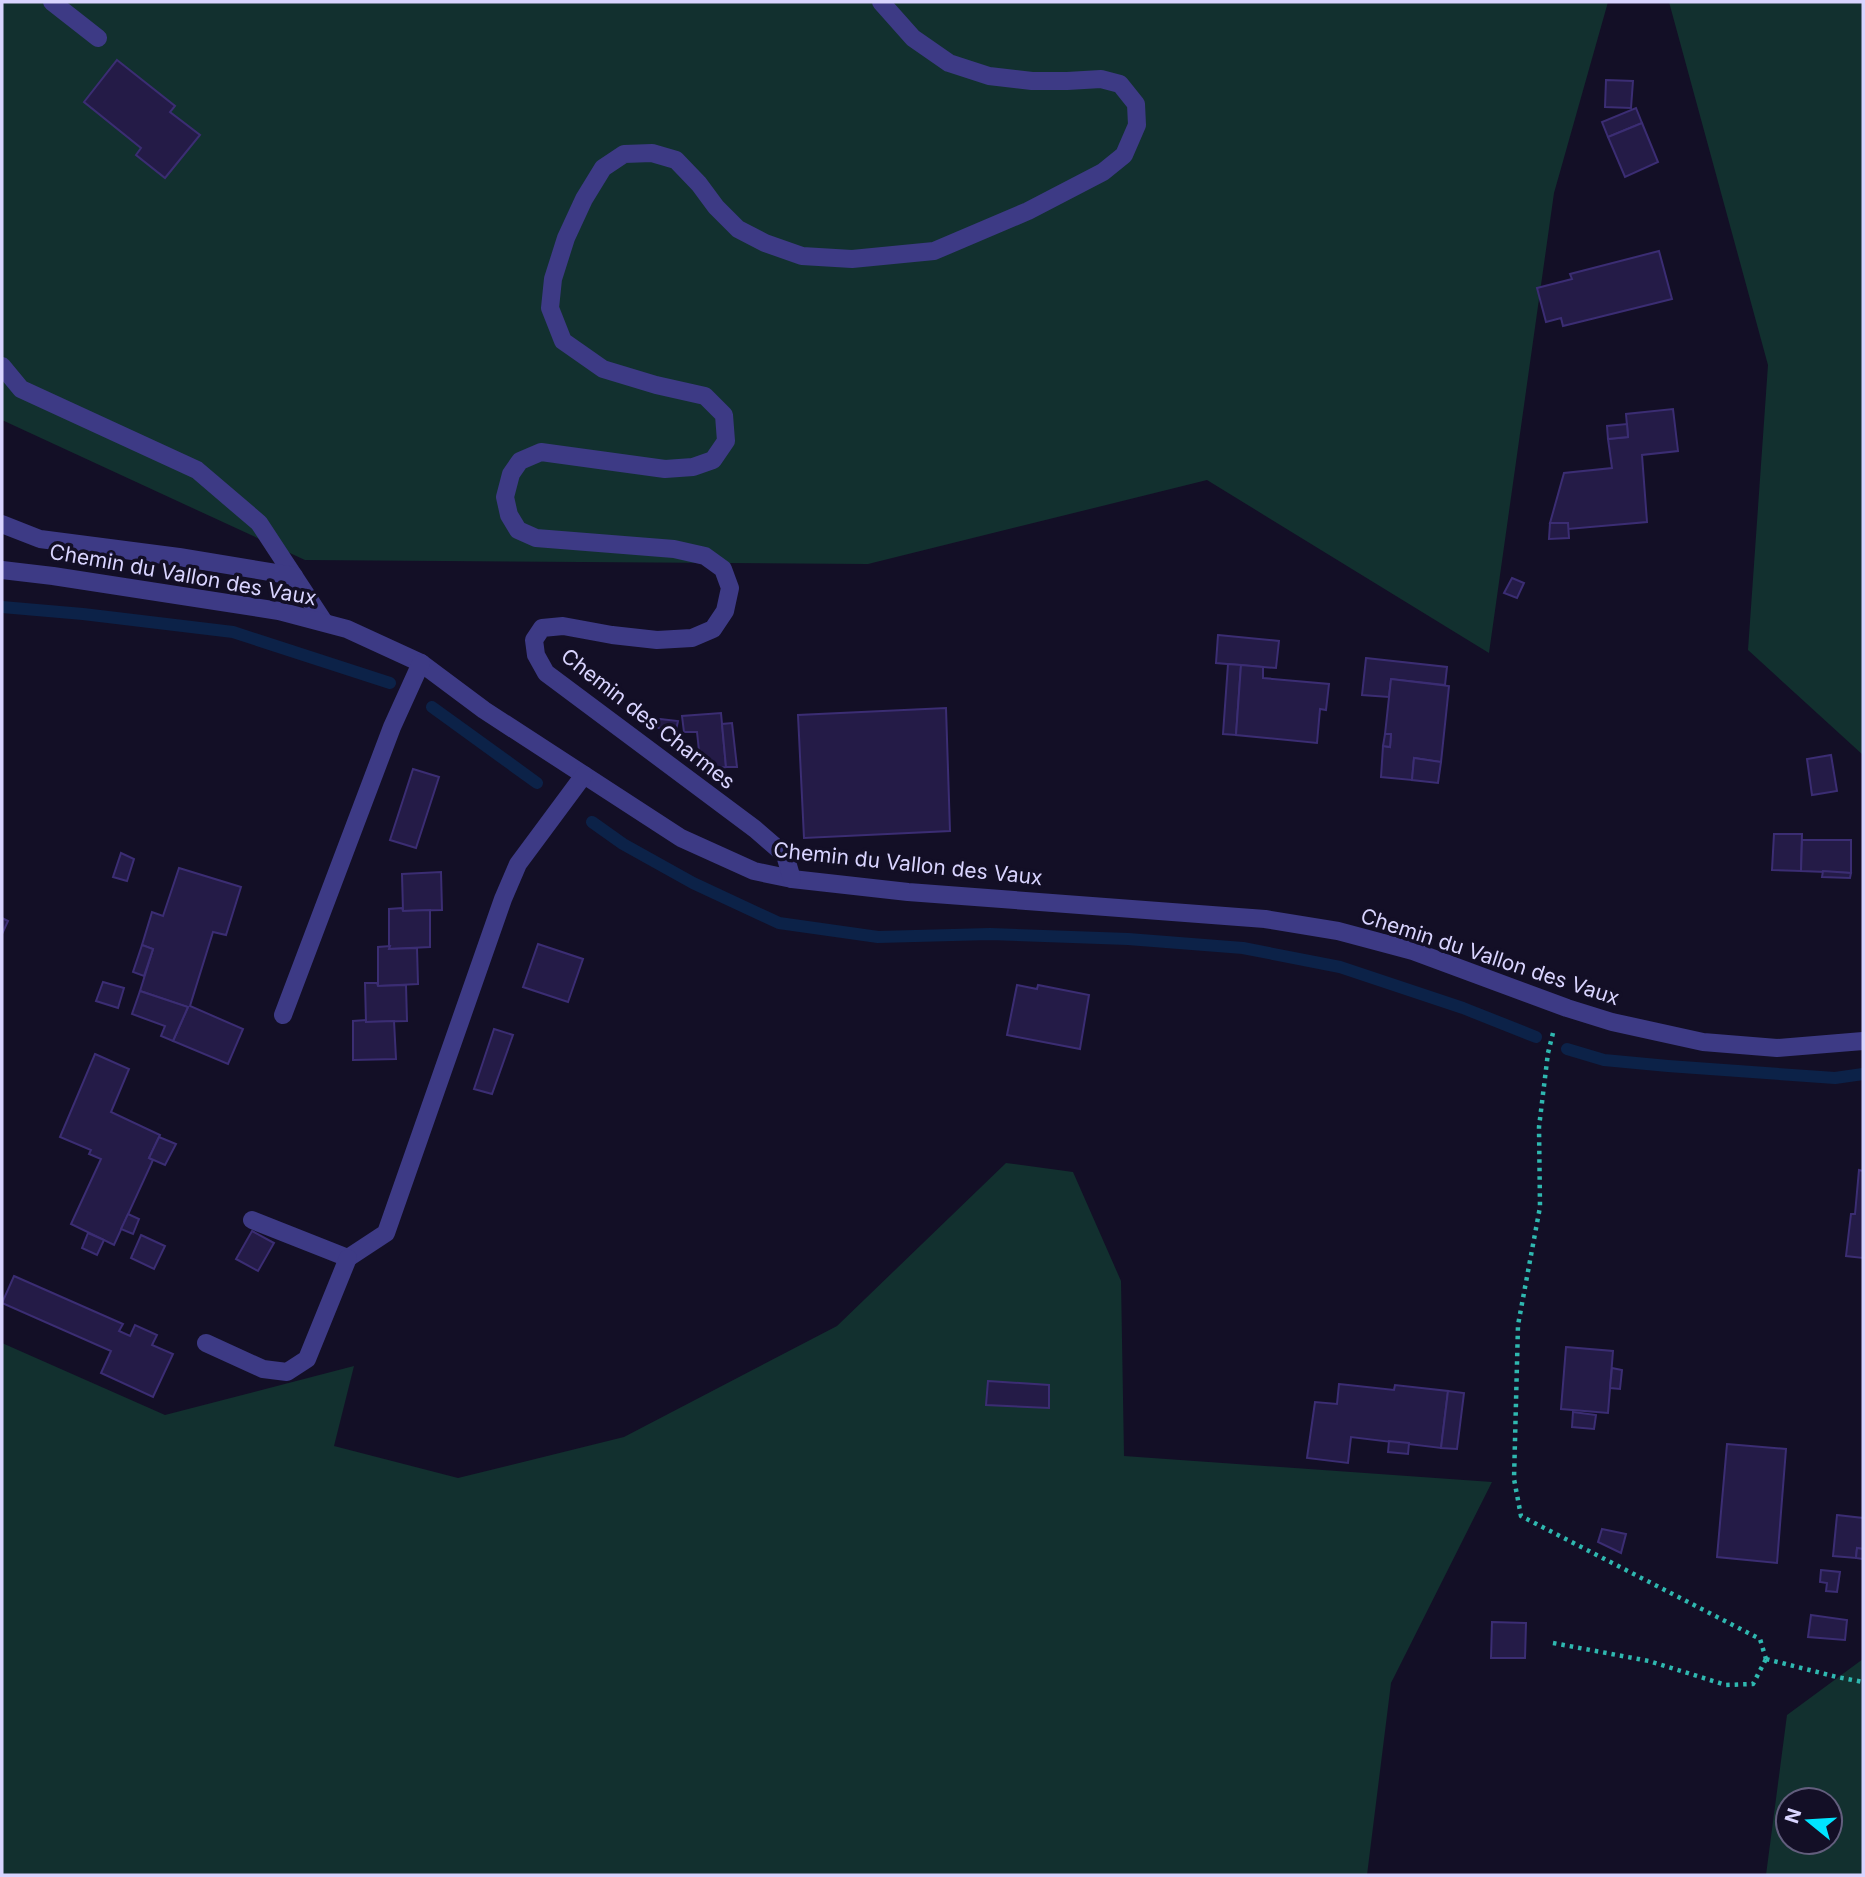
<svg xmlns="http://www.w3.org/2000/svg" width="1865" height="1877" font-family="Inter,sans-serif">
<rect width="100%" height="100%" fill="#130f26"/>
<!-- green -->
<g fill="#12302f" fill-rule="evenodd">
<path d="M2,2H1608L1554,193L1489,653L1207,480L868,564L305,560L2,420Z"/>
<path d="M1669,2H1863V755L1748,650L1768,365Z"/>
<path d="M1006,1163L1073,1172L1121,1281L1124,1456L1492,1482L1391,1683L1367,1875H2V1343L165,1415L354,1366L334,1446L458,1478L624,1437L837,1326Z"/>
<path d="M1863,1659V1875H1766L1787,1715ZM1830,1800V1842H1788V1800Z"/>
</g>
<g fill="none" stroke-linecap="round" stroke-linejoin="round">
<!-- stream -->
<g stroke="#0c2248" stroke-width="12">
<path d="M2,607L83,614L233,632L390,683"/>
<path d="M432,707L537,783"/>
<path d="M592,822L623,844L693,883L779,923L878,937L990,934L1128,939L1243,948L1340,967L1463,1008L1536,1037"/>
<path d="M1567,1049L1604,1060L1668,1066L1835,1078L1863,1074"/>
</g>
</g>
<!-- building -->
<g fill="#241b47" stroke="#3b2d73" stroke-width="2">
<path d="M117,60L175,106L170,112L200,135L165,178L136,155L141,148L84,102Z"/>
<path d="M1606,80L1633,81L1631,108L1605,107Z"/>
<path d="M1636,108L1642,123L1608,137L1602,122Z"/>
<path d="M1642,123L1658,162L1625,177L1608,137Z"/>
<path d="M1659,251L1672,299L1563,326L1561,318L1546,322L1537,288L1572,279L1570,274Z"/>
<path d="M1673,409L1678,451L1642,455L1647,522L1568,529V523H1550L1564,473L1612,468L1608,439L1628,437L1626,414Z"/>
<path d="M1627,424L1628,437L1608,439L1607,426Z"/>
<path d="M1550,523H1568L1569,538L1549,539Z"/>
<path d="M1512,578L1524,583L1517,598L1504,593Z"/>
<path d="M1218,635L1279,641L1276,668L1216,663Z"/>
<path d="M1366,658L1447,667L1445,685L1391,679L1389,697L1362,695Z"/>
<path d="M1228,664L1241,665L1236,735L1223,734Z"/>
<path d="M1241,665L1263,667V678L1329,684L1326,710L1320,709L1317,743L1236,735Z"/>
<path d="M1391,679L1449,686L1441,762L1414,758L1412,780L1381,777L1383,746L1390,747L1391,734H1385Z"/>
<path d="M946,708L950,831L804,838L798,715Z"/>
<path d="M721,713L726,767L701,770L697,732H684L682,716Z"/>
<path d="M660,719L678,721L676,730L658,728Z"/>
<path d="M732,723L737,767H726L722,724Z"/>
<path d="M1385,734H1391L1390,747L1383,746Z"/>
<path d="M1831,755L1837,791L1812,795L1807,759Z"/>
<path d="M1414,758L1441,762L1438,783L1412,780Z"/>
<path d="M413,769L439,777L416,848L390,840Z"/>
<path d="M1774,834H1802L1801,871L1772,870Z"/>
<path d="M1802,840H1851V873L1801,871Z"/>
<path d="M121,853L134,859L127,881L113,877Z"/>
<path d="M179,868L241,887L226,935L213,932L190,1006L243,1029L228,1064L173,1041L188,1007L140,991L153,949L142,945L152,912L163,916Z"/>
<path d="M1823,871L1851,873L1850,878L1822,877Z"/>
<path d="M441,872L442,910L403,911L402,874Z"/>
<path d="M402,908L403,911L430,910V947L389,949V909Z"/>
<path d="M2,918L8,921L2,934Z"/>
<path d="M538,944L583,959L568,1002L523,987Z"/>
<path d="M142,945L153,949L144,976L133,972Z"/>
<path d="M390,946L389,949L417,948L418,984L378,986V947Z"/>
<path d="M103,982L124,988L118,1008L96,1001Z"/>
<path d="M365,983H377L378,986L406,985L407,1021L366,1022Z"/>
<path d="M1017,985L1037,989L1038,985L1089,995L1080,1049L1007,1035Z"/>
<path d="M140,991L188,1007L173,1041L161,1036L165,1026L132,1014Z"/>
<path d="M366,1020V1022L394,1021L396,1059L353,1060V1021Z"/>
<path d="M494,1029L513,1035L492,1094L474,1089Z"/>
<path d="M95,1054L129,1069L111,1112L160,1135L149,1158L153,1160L114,1245L71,1224L101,1159L89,1154L91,1150L60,1137Z"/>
<path d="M159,1137L176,1144L165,1165L149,1158Z"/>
<path d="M1859,1170L1863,1171V1258L1846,1256L1851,1214H1855Z"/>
<path d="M128,1214L139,1219L133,1234L121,1229Z"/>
<path d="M252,1231L274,1243L258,1271L236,1259Z"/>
<path d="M88,1233L104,1240L97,1255L82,1248Z"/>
<path d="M141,1235L165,1246L154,1269L131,1258Z"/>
<path d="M14,1276L123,1324L119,1331L130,1336L135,1325L157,1335L152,1345L173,1354L153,1397L101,1373L111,1351L2,1303Z"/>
<path d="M1566,1347L1613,1351L1608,1413L1561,1409Z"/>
<path d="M1612,1368L1622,1370L1620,1389L1610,1388Z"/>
<path d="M988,1381L1049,1385V1408L986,1405Z"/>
<path d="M1339,1384L1394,1390L1395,1385L1448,1391L1441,1448L1351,1437L1348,1463L1307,1458L1315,1402L1337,1404Z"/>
<path d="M1448,1391L1464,1393L1457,1449L1441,1448Z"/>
<path d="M1573,1412L1596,1415L1594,1429L1572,1427Z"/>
<path d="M1389,1441L1409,1443L1408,1454L1388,1452Z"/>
<path d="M1727,1444L1786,1449L1777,1563L1717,1557Z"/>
<path d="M1837,1515L1863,1518V1549L1857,1548L1856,1558L1833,1556Z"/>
<path d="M1602,1529L1626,1534L1621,1553L1598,1542Z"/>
<path d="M1857,1548L1863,1549V1559L1856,1558Z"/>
<path d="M1821,1570L1840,1572L1837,1592L1826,1591L1827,1583L1820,1582Z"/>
<path d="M1811,1615L1847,1620L1845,1640L1808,1637Z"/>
<path d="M1492,1622L1526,1623L1525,1658H1491Z"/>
</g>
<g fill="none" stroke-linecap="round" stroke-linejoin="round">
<!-- path -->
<g stroke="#2fb8b0" stroke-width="4.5" stroke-dasharray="3.5 5" stroke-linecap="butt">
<path d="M1553,1033L1548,1053L1539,1127L1540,1207L1518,1325L1514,1479L1521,1516L1760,1639L1766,1659"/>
<path d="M1553,1643L1649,1661L1726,1685L1753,1684L1766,1659"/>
<path d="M1766,1659L1837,1677L1863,1682"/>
</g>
<!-- minor -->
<g stroke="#3d3a85" stroke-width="18">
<path d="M52,2L98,38"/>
<path d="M2,366L21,389L197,470L259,523L324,622"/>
<path d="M2,524L40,539L179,557L294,576"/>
<path d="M2,570L53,576L279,611L347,629L421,663L484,710L681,838L754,871L792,879L908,892L1265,919L1338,931L1413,951L1567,1008L1612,1022L1703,1042L1777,1048L1863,1041"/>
<path d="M792,879L785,855L755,829L546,673L536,655L534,640L542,628L563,626L612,635L657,640L692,638L713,629L725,611L730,588L723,569L705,556L674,549L536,538L518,530L509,515L505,497L511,474L520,461L541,452L665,469L693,467L713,460L726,441L724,415L705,396L656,385L603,369L563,341L550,308L553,279L566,238L584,199L603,168L624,154L652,153L676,160L699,184L716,207L738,229L765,243L802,256L852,259L934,251L1028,211L1103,172L1124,155L1137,125L1136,104L1120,84L1101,79L1067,81H1032L989,76L949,63L913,38L881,2"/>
<path d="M283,1015L392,727L421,663"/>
<path d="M252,1220L348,1258L386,1233L503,899L518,864L584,775"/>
<path d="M206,1343L263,1369L287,1372L307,1359L348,1258"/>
</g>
</g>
<g text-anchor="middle" stroke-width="7" stroke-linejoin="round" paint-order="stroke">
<!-- street labels -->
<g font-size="21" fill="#d9d4ff" stroke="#130f26">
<text transform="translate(183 575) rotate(10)" y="7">Chemin du Vallon des Vaux</text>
<text transform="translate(648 719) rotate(38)" y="7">Chemin des Charmes</text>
<text transform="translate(908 864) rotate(6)" y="7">Chemin du Vallon des Vaux</text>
<text transform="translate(1490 957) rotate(18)" y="7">Chemin du Vallon des Vaux</text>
</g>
</g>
<!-- border -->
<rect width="1865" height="1877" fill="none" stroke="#d9d4ff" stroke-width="7"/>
<!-- north arrow -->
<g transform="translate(1809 1821) rotate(288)"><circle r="33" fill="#130f26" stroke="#625e7d" stroke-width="2"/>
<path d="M0-5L12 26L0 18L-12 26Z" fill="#00e5ff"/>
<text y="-10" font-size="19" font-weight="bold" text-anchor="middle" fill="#d9d4ff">N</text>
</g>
</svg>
